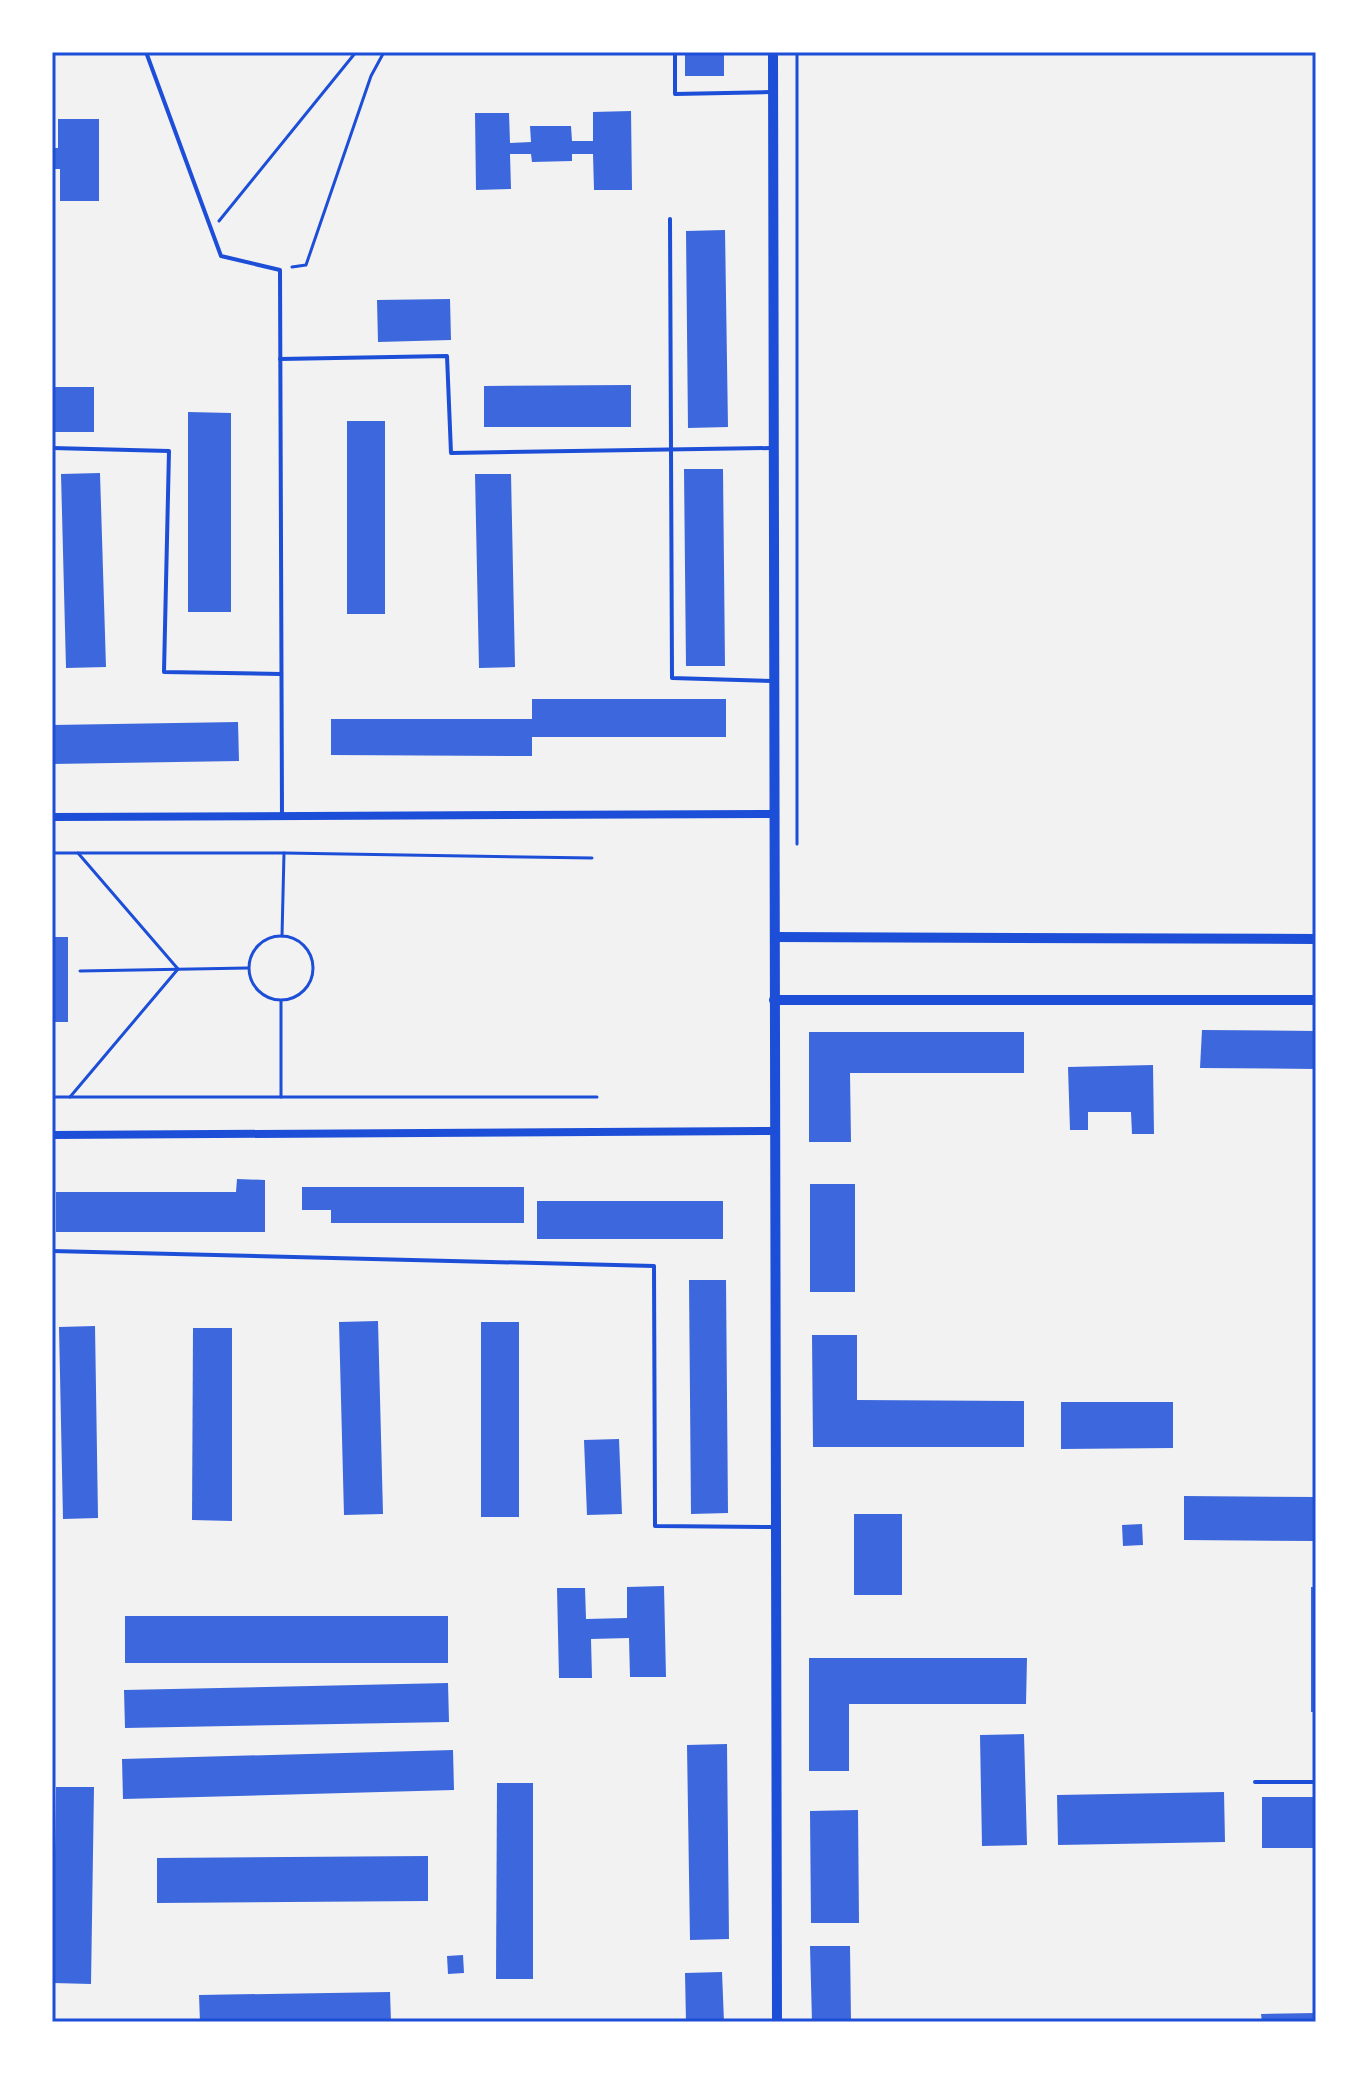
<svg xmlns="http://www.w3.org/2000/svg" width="1368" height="2074" font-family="Arial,sans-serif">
<rect width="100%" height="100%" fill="#f2f2f2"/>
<!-- building -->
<g fill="#3d67dc">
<rect x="685" y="52" width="39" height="24"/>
<path d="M631,111L632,190H594L593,154H572V161L532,162L531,154H510L511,189L476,190L475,113H509L510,143L531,142L530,126H571L572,141H593V112Z"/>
<path d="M58,119H99V201H60V169H52V148H58Z"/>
<path d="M725,230L728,427L688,428L686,231Z"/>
<path d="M450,299L451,340L378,342L377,300Z"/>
<path d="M631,385V427H484V386Z"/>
<rect x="52" y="387" width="42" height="45"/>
<path d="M188,412L231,413V612H188Z"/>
<rect x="347" y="421" width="38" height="193"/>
<path d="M684,469H723L725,666H686Z"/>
<path d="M100,473L106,667L66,668L61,474Z"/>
<path d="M475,474H511L515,667L479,668Z"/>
<path d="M532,699H726V737H532V756L331,755V719H532Z"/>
<path d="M238,722L239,761L52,764V725Z"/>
<rect x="52" y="937" width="16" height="85"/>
<path d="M1202,1030L1316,1031V1069L1200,1068Z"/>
<path d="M809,1032H1024V1073H850L851,1142H809Z"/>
<path d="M1153,1065L1154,1134H1132L1131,1112H1088V1130H1070L1068,1067Z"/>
<path d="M237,1179L265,1180V1232H56V1192H236Z"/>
<rect x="810" y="1184" width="45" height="108"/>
<path d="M302,1187H524V1223H331V1210H302Z"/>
<rect x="537" y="1201" width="186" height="38"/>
<path d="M689,1280H726L728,1513L691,1514Z"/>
<path d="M378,1321L383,1514L344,1515L339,1322Z"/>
<rect x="481" y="1322" width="38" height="195"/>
<path d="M95,1326L98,1518L63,1519L59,1327Z"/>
<path d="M193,1328H232V1521L192,1520Z"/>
<path d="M812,1335H857V1400L1024,1401V1447H813Z"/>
<path d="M1061,1402H1173V1448L1061,1449Z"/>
<path d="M619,1439L622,1514L587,1515L584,1440Z"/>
<path d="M1184,1496L1316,1497V1541L1184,1540Z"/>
<rect x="854" y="1514" width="48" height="81"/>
<path d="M1142,1524L1143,1545L1123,1546L1122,1525Z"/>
<path d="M664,1586L666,1677H630L629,1638L591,1639L592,1678H559L557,1588H585L586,1619L627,1618V1587Z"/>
<rect x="1311" y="1587" width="5" height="125"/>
<rect x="125" y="1616" width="323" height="47"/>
<path d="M809,1658H1027L1026,1704H849V1771H809Z"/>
<path d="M448,1683L449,1722L125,1728L124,1690Z"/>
<path d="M1024,1734L1027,1845L982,1846L980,1735Z"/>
<path d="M727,1744L729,1939L690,1940L687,1745Z"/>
<path d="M453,1750L454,1790L123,1799L122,1759Z"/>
<path d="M497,1783H533V1979H496Z"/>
<path d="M56,1787H94L91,1984L53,1983Z"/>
<path d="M1224,1792L1225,1842L1058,1845L1057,1795Z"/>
<rect x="1262" y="1797" width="54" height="51"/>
<path d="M858,1810L859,1923H811L810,1811Z"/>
<path d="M428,1856V1901L157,1903V1858Z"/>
<path d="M810,1946H850L851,2022H812Z"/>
<path d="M463,1955L464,1973L448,1974L447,1956Z"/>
<path d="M722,1972L724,2022H686L685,1973Z"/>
<path d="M390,1992L391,2022H200L199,1995Z"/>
<path d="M1316,2013V2022H1262L1261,2014Z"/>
</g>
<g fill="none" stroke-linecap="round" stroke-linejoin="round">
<!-- path -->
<g stroke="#1d4ed8" stroke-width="3">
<path d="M219,221L356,52"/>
<path d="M292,267L306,265L371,76L384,52"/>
<path d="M797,844V52"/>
<path d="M52,853H284L592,858"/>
<circle cx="281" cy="968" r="32"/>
<path d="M282,936L284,853"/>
<path d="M80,971L248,968"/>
<path d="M281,1001V1097"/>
<path d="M52,1097H597"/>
<path d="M70,1097L178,969L78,853"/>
</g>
<!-- service -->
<g stroke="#1d4ed8" stroke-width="4">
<path d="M146,52L221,256L280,270L282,816"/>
<path d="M675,52V94L770,92"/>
<path d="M670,219L672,678L773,681"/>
<path d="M280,359L447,356L451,453L771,448"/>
<path d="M52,448L169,451L164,672L281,674"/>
<path d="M52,1251L654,1266L655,1526L775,1527"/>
<path d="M1255,1782H1316"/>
</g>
<!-- minor -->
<g stroke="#1d4ed8" stroke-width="8">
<path d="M52,817L773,814"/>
<path d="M52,1135L774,1131"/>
</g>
<!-- tertiary -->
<g stroke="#1d4ed8" stroke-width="10">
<path d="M773,52L777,2022"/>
<path d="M775,937L1316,939"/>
<path d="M774,1000H1316"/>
</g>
</g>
<!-- border -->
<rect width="1368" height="2074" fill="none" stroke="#ffffff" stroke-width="108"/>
<rect x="54" y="54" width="1260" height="1966" fill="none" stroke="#1d4ed8" stroke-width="3"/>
</svg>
